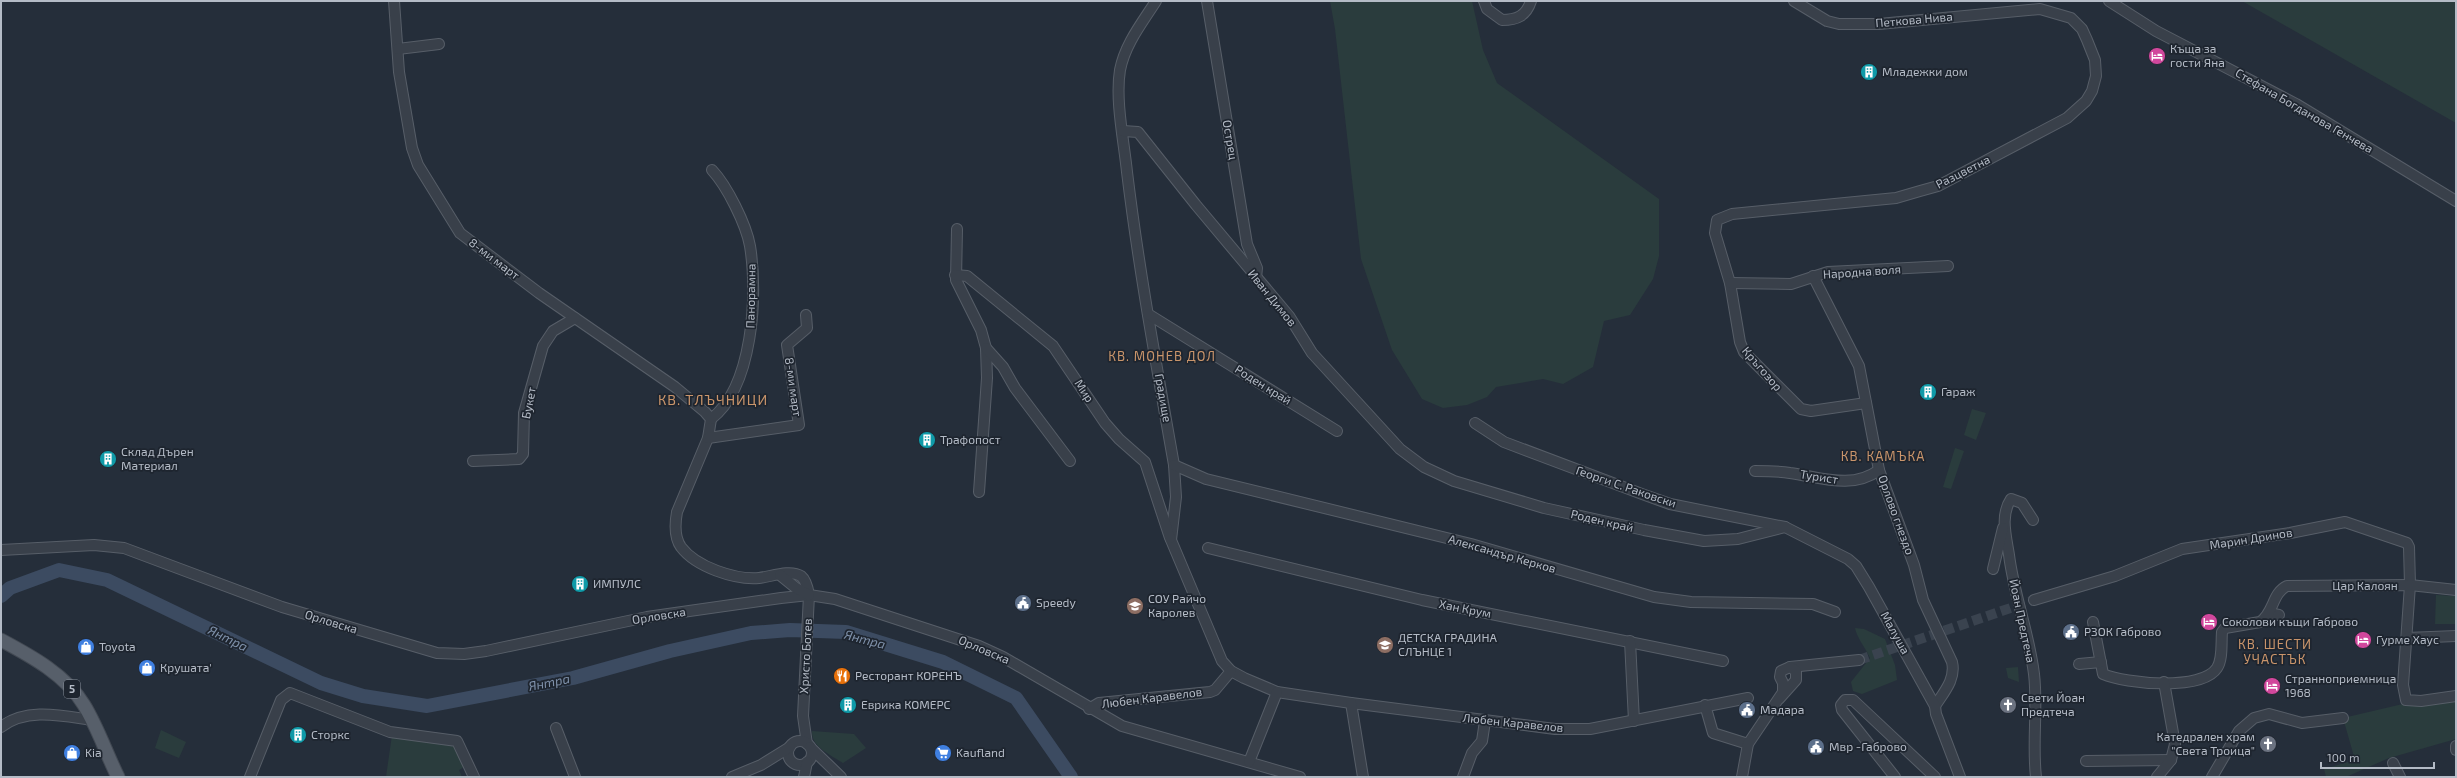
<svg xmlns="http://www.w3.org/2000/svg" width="2457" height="778" font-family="'Exo 2',sans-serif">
<rect width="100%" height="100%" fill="#252e3a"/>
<!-- green -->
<g fill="#2a3c3d">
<path d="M1330,1H1472L1483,50L1497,83L1659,199V256L1653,279L1630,315L1604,321L1593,367L1563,384L1543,379L1496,387L1487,397L1467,405L1443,408L1422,399L1392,350L1361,259L1335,29Z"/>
<path d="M2242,1H2456V123Z"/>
<path d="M1972,409L1986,413L1976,440L1964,435Z"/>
<path d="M1955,448L1964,451L1951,489L1943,487Z"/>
<path d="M2436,595L2456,596V624H2435Z"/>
<path d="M1855,628L1864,629L1885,639L1895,665L1897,680L1862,694L1853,691L1851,682L1870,658C1865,647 1857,638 1855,628Z"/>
<path d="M2018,667L2019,682L2008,678L2006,668Z"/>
<path d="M2456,698V739L2389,758L2346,777H2326L2324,769L2355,760L2343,718L2407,703Z"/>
<path d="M161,730L186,742L179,758L155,748Z"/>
<path d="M812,731L854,734L866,748L843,763C831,755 811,747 812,731Z"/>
<path d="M392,735L457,747L466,766L459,770L462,777H386Z"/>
</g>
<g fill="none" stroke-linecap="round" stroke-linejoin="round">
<!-- river -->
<path stroke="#3c4b61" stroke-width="14" d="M1,596L10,588L59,570L107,580L321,683L363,696L427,706L573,678L670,651L751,633L790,630L846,632L943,662L1016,698L1071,777"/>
<!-- minor-tunnel -->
<path stroke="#3a434f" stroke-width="10" stroke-dasharray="10 5" stroke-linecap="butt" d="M1859,660L2034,600"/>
<!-- minor casing -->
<g stroke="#575e68" stroke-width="12">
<g id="minor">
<path d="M394,1L399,72L412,148L418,165L460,233L539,293L675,387L705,412L711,419L708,438L677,512C675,523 674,537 681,547C696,567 735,580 759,578C770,577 790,569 801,576C806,580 808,589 809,595L803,716L807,744"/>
<path d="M1156,1C1142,23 1125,44 1120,70C1115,100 1124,142 1127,172C1139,271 1157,368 1174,465L1176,497L1171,540L1222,661L1231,671L1244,678L1277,692L1351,703L1555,729H1590L1748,698"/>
<path d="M1207,1L1247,244L1257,268L1256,278"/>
<path d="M1484,1L1487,9L1502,20C1517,20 1526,16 1531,1"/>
<path d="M1794,1L1827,21L1839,24H1879L2040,9L2071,18L2082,29L2087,40L2095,60L2096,76L2092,91L2086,101L2067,118L1938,186L1920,191L1896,198L1732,214L1717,220L1715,233L1730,283L1740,342L1744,352L1801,409L1811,411L1866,403"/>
<path d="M2109,1L2156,31L2296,104L2456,201"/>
<path d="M398,49L439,44"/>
<path d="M1123,131L1138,132L1196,205L1289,316L1312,353L1400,449L1424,467L1454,481L1544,508L1644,530L1704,541L1738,539L1785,527"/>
<path d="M957,229L956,280L981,330L986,348L987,378L979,492"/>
<path d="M955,275L967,276L1053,346L1105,423L1119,439L1145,462L1170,538"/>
<path d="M1813,276L1859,366L1879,470L1914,565L1923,600L1952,662C1956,679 1944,692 1935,706"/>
<path d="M1730,283L1791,284L1828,272L1948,266"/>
<path d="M1148,314L1337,431"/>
<path d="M986,348L1003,367L1015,388L1070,461"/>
<path d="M711,419C753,387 758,295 750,246C746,224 727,186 712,170"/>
<path d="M1475,423L1504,442L1642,494L1670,504L1785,527L1848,559L1856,566L1869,587L1935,706L1936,714L1960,777"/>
<path d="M708,438L799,425L787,345L807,328L806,315"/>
<path d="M473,461L519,459L523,454L524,413L543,346L553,331L575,318"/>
<path d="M1174,465L1206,479L1471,544L1654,597L1691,602L1813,604L1835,612"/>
<path d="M1755,471C1767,471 1778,471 1790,473C1820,477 1852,490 1879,470"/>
<path d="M2033,520L2022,503L2011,499C2000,515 2006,536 2009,555C2014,595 2029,633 2034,674C2038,708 2032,743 2036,777"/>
<path d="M1208,548L1422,600L1723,661"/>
<path d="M1,550L94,545L124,548L282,607L437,653L464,654L486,651L647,617L781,598L809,595L835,599L979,646L1003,657L1122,726L1300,777"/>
<path d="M1993,569L2003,528"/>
<path d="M780,575L796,588L809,595"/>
<path d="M2034,600L2115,576L2182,549L2290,533L2345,522L2407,543L2409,547L2410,585L2403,685L2406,700L2421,701L2456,696"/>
<path d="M2269,613L2279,615"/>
<path d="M2093,622L2103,674C2126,684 2202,691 2217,668C2223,659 2221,643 2222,632L2225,628L2260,622C2274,613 2272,593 2287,586L2410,585L2456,590"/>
<path d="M2407,638L2456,636"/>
<path d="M1630,641L1634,721"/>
<path d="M2079,664L2101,662"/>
<path d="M1790,667L1859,660"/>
<path d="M1351,703L1363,777"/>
<path d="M1705,705L1713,733L1748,744"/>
<path d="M1089,709L1099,703L1210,692L1215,690L1231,671"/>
<path d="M1,727C27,707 63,716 92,720"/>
<path d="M556,728L575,777"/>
<circle cx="800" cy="753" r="12"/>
<path d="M2456,746V750"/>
<path d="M810,747L841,777"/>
<path d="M2086,761L2171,760"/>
<path d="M1249,762L1277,692"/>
<path d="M2393,763L2400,777"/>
<path d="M250,777L281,700L290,693L390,732L457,741L474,777"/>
<path d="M732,777L761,765L790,747"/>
<path d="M804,777L807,762"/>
<path d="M1463,777L1472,753L1482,741L1485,721"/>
<path d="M1742,777L1748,744L1783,692V683L1780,677L1781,671L1790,667L1796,671V680L1779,699"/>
<path d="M1895,777L1842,710L1841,705L1845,700H1853L1935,777"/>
<path d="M2157,777L2171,760L2175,744L2164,682"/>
<path d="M2212,777L2239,731L2254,718L2269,714L2302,723L2343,718"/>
</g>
</g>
<!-- major casing -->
<g stroke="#424953" stroke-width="15">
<path id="major" d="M1,640C31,656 66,675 84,705C98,728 106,753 118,777"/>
</g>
<!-- minor -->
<use href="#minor" stroke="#39404a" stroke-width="10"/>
<!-- major -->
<use href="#major" stroke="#575f6a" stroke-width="13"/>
</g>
<!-- icons -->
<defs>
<g id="hotel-disc" transform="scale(0.9)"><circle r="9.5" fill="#d1479c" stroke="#1e252f"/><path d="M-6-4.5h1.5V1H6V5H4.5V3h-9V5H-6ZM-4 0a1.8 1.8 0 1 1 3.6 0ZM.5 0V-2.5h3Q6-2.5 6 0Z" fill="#fff"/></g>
<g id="building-disc" transform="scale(0.9)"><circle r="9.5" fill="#0f9aa8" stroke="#1e252f"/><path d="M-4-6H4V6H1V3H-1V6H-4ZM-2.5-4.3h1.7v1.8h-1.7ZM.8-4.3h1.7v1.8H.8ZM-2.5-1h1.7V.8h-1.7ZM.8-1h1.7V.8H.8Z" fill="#fff"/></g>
<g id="civic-disc" transform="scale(0.9)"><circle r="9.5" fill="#5c6f8a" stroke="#1e252f"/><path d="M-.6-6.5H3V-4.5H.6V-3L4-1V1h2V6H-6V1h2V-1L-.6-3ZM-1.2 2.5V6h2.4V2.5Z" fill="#fff"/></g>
<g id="school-disc" transform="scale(0.9)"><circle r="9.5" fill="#8d6e63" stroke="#1e252f"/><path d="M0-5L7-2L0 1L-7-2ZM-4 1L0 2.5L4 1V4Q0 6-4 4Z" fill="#fff"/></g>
<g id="shop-disc" transform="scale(0.9)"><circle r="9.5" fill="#3f7fe0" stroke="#1e252f"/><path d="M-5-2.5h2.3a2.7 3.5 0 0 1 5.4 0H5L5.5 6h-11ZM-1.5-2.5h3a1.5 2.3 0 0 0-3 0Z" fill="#fff"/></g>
<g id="restaurant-disc" transform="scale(0.9)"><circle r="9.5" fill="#e8710a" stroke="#1e252f"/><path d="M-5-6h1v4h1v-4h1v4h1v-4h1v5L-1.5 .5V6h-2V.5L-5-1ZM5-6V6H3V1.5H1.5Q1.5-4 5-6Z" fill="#fff"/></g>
<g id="church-disc" transform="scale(0.9)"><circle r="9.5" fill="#6b7280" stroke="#1e252f"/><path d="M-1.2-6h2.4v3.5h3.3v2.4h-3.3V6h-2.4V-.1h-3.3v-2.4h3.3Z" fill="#fff"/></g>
<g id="supermarket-disc" transform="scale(0.9)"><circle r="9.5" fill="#3f7fe0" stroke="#1e252f"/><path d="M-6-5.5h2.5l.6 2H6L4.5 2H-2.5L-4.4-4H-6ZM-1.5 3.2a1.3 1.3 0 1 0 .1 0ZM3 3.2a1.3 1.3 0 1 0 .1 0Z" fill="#fff"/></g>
</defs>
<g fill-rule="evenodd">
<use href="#hotel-disc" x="2157" y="56"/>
<use href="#building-disc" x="1869" y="72"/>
<use href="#building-disc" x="1928" y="392"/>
<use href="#building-disc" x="927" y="440"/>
<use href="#building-disc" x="108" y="459"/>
<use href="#building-disc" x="580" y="584"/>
<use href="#civic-disc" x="1023" y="603"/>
<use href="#school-disc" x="1135" y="606"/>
<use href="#hotel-disc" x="2209" y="622"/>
<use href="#civic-disc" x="2071" y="632"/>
<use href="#hotel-disc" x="2363" y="640"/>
<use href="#school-disc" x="1385" y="645"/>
<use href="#shop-disc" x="86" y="647"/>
<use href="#shop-disc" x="147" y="668"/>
<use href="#restaurant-disc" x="842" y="676"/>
<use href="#hotel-disc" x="2272" y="686"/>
<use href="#building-disc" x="848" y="705"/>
<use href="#church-disc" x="2008" y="705"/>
<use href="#civic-disc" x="1747" y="710"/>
<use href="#building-disc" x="298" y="735"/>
<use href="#church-disc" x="2268" y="744"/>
<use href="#civic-disc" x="1816" y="747"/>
<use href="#shop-disc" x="72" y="753"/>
<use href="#supermarket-disc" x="943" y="753"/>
</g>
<g text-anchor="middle" stroke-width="3.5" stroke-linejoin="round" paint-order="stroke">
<!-- shield labels -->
<rect fill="#1e252f" stroke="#878e99" stroke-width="1" x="64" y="680" width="16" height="18" rx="3"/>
<g font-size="11" font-weight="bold" fill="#b4bbc6">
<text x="72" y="693">5</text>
</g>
<!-- street labels -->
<g font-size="12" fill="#b4bbc6" stroke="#1e252f">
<text transform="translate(1914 20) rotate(-5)" y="4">Петкова Нива</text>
<text transform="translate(2304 111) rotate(30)" y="4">Стефана Богданова Генчева</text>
<text transform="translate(1230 140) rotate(80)" y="4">Острец</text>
<text transform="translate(1963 172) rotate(-27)" y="4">Разцветна</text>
<text transform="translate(494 259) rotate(37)" y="4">8-ми март</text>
<text transform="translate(1862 272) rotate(-4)" y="4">Народна воля</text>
<text transform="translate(751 296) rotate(-89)" y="4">Панорамна</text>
<text transform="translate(1272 298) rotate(51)" y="4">Иван Димов</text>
<text transform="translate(1762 369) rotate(49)" y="4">Кръгозор</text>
<text transform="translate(1263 385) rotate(32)" y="4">Роден край</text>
<text transform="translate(793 387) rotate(82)" y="4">8-ми март</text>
<text transform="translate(1084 391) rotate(57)" y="4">Мир</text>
<text transform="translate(1163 398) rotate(80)" y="4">Градище</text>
<text transform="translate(529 403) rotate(-79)" y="4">Букет</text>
<text transform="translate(1819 477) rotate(9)" y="4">Турист</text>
<text transform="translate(1626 487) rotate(19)" y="4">Георги С. Раковски</text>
<text transform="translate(1896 515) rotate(70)" y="4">Орлово гнездо</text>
<text transform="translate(1602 521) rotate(13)" y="4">Роден край</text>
<text transform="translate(2251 539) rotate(-9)" y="4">Марин Дринов</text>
<text transform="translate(1502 554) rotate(16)" y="4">Александър Керков</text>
<text x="2365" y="590">Цар Калоян</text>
<text transform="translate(1465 609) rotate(11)" y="4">Хан Крум</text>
<text transform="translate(659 616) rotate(-9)" y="4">Орловска</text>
<text transform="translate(2022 621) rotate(78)" y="4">Йоан Предтеча</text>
<text transform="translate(331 622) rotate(17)" y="4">Орловска</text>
<text transform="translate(1895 633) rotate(61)" y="4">Малуша</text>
<text transform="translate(984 650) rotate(23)" y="4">Орловска</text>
<text transform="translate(806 656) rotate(-87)" y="4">Христо Ботев</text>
<text transform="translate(1152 698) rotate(-7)" y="4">Любен Каравелов</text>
<text transform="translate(1513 723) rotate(6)" y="4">Любен Каравелов</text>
</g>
<!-- poi labels -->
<g font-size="12" fill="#b4bbc6" stroke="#1e252f" text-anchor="start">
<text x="2170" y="53">Къща за<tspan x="2170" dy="14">гости Яна</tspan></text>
<text x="1882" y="76">Младежки дом</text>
<text x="1941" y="396">Гараж</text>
<text x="940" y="444">Трафопост</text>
<text x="121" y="456">Склад Дърен<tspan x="121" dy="14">Материал</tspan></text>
<text x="593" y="588">ИМПУЛС</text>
<text x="1148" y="603">СОУ Райчо<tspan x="1148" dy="14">Каролев</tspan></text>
<text x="1036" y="607">Speedy</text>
<text x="2222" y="626">Соколови къщи Габрово</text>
<text x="2084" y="636">РЗОК Габрово</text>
<text x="1398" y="642">ДЕТСКА ГРАДИНА<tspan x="1398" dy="14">СЛЪНЦЕ 1</tspan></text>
<text x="2376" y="644">Гурме Хаус</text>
<text x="99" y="651">Toyota</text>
<text x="160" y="672">Крушата'</text>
<text x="855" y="680">Ресторант КОРЕНЪ</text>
<text x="2285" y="683">Странноприемница<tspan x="2285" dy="14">1968</tspan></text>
<text x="2021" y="702">Свети Йоан<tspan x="2021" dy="14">Предтеча</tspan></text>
<text x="861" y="709">Еврика КОМЕРС</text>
<text x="1760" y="714">Мадара</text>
<text x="311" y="739">Сторкс</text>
<text x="2255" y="741" text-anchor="end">Катедрален храм<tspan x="2255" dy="14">"Света Троица"</tspan></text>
<text x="1829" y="751">Мвр -Габрово</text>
<text x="85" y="757">Kia</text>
<text x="956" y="757">Kaufland</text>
</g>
<!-- neighbourhood labels -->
<g font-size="13" letter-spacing="1" fill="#ca956b" stroke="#1e252f">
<text x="1162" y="361">КВ. МОНЕВ ДОЛ</text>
<text x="1883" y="461">КВ. КАМЪКА</text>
<text x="2275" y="649">КВ. ШЕСТИ<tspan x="2275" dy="15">УЧАСТЪК</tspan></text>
</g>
<!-- water labels -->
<g font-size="13" font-style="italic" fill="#7f91aa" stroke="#1e252f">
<text transform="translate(228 638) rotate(26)" y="5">Янтра</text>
<text transform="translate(865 639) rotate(15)" y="5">Янтра</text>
<text transform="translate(549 682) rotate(-11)" y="5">Янтра</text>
</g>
<!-- quarter labels -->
<g font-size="14" letter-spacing="1" fill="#ca956b" stroke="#1e252f">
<text x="713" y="405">КВ. ТЛЪЧНИЦИ</text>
</g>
</g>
<!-- border -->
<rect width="2457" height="778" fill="none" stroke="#b4bbc6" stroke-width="4"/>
<!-- scale -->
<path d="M2321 762v6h113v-6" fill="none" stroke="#b4bbc6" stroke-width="2"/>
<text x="2327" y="762" font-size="12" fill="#b4bbc6" stroke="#1e252f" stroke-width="3" paint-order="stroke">100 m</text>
</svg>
